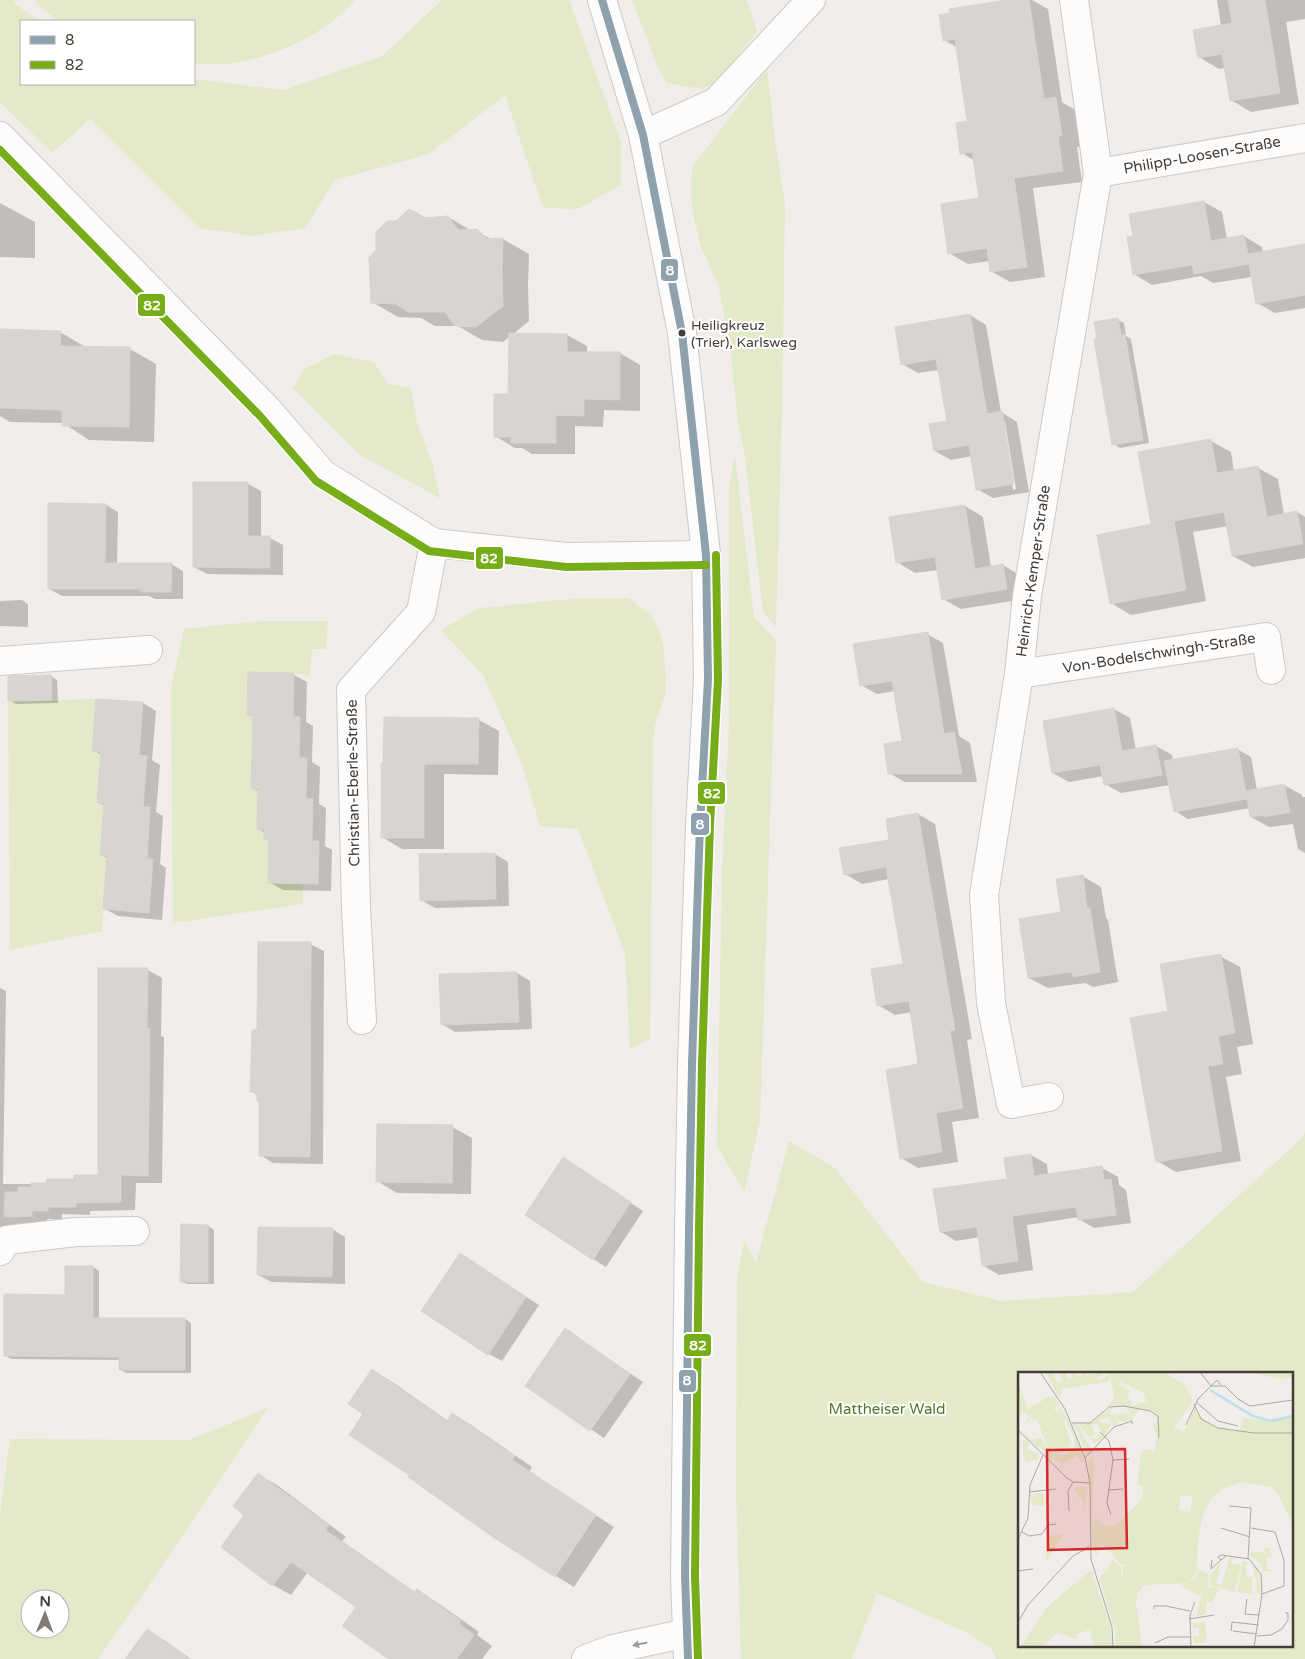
<svg xmlns="http://www.w3.org/2000/svg" width="1305" height="1659" font-family="'Varela Round',sans-serif">
<rect width="100%" height="100%" fill="#f0edea"/>
<!-- green -->
<g fill="#e2eaca" fill-rule="evenodd">
<path d="M0,0H14L16,5L40,21H21V84H194V79L284,90L382,56L442,0H569L621,142V185L578,209L543,208L505,95L429,154L335,180L305,228L252,236L199,228L90,119L52,153L0,102Z"/>
<path d="M35,0H355C326,33 283,53 240,62C226,65 209,64 194,64V21H58L37,4Z"/>
<path d="M632,0H747L757,31L718,82L701,89L667,83L656,63Z"/>
<path d="M767,69L775,139L785,205L782,414L776,627L763,612L744,449L739,429L729,339L718,284L701,247L694,218L691,200V181L693,166Z"/>
<path d="M334,354L374,362L388,384L411,388L418,427L433,465L440,498L360,455L293,388L303,370Z"/>
<path d="M735,455L754,617L776,640L760,1121L744,1192L717,1146L722,870L729,725V487Z"/>
<path d="M580,598H629L651,615L661,635L664,648L666,692L655,726L653,741L650,1039L630,1049L625,954L578,829L540,826L522,764L483,675L441,630L479,608Z"/>
<path d="M261,621H328L326,649H312L310,676L294,673L248,672L247,715L253,716L258,789L257,829L264,830V839L269,840L303,884V904L173,923L171,688L184,629Z"/>
<path d="M96,699L92,751L101,752L97,803L104,804L100,855L107,856L102,931L10,950L8,701Z"/>
<path d="M1305,1132V1659H996L991,1648L968,1633L877,1593L852,1659H741L736,1488L737,1281L744,1240L756,1263L789,1141L835,1168L923,1282L1002,1301L1133,1292L1300,1140ZM1019,1373H1291V1645H1019Z"/>
<path d="M268,1408L137,1603L98,1659H0V1514L10,1439L189,1440ZM30,1599H60V1629H30Z"/>
</g>
<!-- shadow -->
<g fill="#0003" fill-rule="evenodd">
<path d="M1015,0H1032L1048,9L1062,102L1075,110L1081,146L1077,147L1082,182L1033,188L1045,277L1010,282L991,271L990,261L968,264L949,253L980,199L975,161L962,153L968,122L958,48L944,40Z"/>
<path d="M1217,0H1305V19L1286,22L1299,104L1251,112L1231,100L1226,68L1219,69L1199,57L1221,26Z"/>
<path d="M1204,202L1222,212L1227,239L1244,236L1262,247L1263,253L1305,246V308L1275,313L1257,303L1252,277L1213,283L1201,276L1152,285L1134,274V237L1130,215Z"/>
<path d="M0,203L35,222V258L0,257Z"/>
<path d="M448,217L472,231H476L493,240L503,239L529,254L528,286L529,321L512,335H567L587,346V353H620L640,365V411L604,410L603,427L575,426V454H532L522,448H515L495,436L510,395V336L503,342L482,340L458,326H435L421,318L398,317L372,302L426,219Z"/>
<path d="M970,315L986,325L1001,412L1017,422L1029,492L993,498L977,489L972,456L951,460L935,451L948,422L939,370L918,373L902,364ZM1002,422H1005L1016,489L1013,490Z"/>
<path d="M1118,320L1124,323L1126,336L1131,339L1149,443L1120,448L1114,444Z"/>
<path d="M0,331L60,332L87,348L130,349L156,364L154,442L89,440L63,423L10,422L0,416Z"/>
<path d="M1211,441L1231,452L1234,472L1258,468L1278,479L1284,515L1297,512L1305,517V558L1253,567L1233,556L1228,526L1193,532L1206,601L1131,615L1111,603L1152,525Z"/>
<path d="M195,484H248L261,491V538H270L283,545V575L207,574L194,567Z"/>
<path d="M106,505L118,512L117,564H171L183,571V599H155L149,596H62L49,589Z"/>
<path d="M965,506L983,517L991,567L1003,565L1021,576L1025,599L961,609L943,599L938,570L915,573L897,562Z"/>
<path d="M22,600L28,604V627L0,626V601Z"/>
<path d="M927,634L943,643L959,736L970,743L977,782H905L889,773L904,742L895,691L877,694L861,685Z"/>
<path d="M250,673L294,675L307,682L306,722L313,726L312,762L320,767L319,804L326,808L325,846L332,850L331,891L283,890L269,882L271,842L265,839V833L258,829L259,792L253,788L255,718L249,715Z"/>
<path d="M51,676L57,680L58,703L16,704L10,700Z"/>
<path d="M143,703L156,711L152,760L160,765L156,812L163,816L160,864L166,868L162,920L118,916L105,909L108,859L101,854L105,806L98,803L102,755L93,750Z"/>
<path d="M1114,709L1130,718L1136,750L1156,746L1172,755L1173,760L1237,749L1251,757L1257,790L1284,785L1302,795V797H1305V853L1298,849L1293,824L1269,827L1251,817L1250,808L1188,819L1175,811L1170,785L1121,793L1105,784L1104,776L1069,782L1053,773L1044,722Z"/>
<path d="M479,720L499,731L498,775L444,774V849H402L382,837V764Z"/>
<path d="M918,814L935,824L972,1039L967,1040L979,1118L952,1122L958,1162L918,1168L901,1158L920,1065L912,1012L895,1015L878,1005L905,965L889,879L862,884L845,874L891,841Z"/>
<path d="M495,854L508,862L509,906L435,908L421,900Z"/>
<path d="M1082,876L1101,887L1106,918L1108,920L1118,982L1093,987L1085,983L1048,988L1029,978Z"/>
<path d="M310,944L324,951L323,1164L273,1163L260,1155V1102L258,1095L251,1091L258,1031Z"/>
<path d="M1220,956L1240,967L1253,1044L1237,1047L1242,1074L1226,1077L1241,1161L1176,1172L1157,1161L1169,1012Z"/>
<path d="M148,970L162,978L161,1036L164,1037L162,1183H136L135,1210L90,1211V1215L62,1214V1219H47L46,1223L33,1228L0,1227V1239V988L6,991L3,1184H48L99,1177Z"/>
<path d="M517,973L530,981L532,1029L455,1032L442,1024Z"/>
<path d="M452,1127L472,1138L471,1194L397,1193L377,1181Z"/>
<path d="M1031,1155L1047,1164L1048,1175L1102,1168L1118,1177L1119,1185L1126,1190L1131,1223L1094,1228L1079,1219V1217L1027,1225L1033,1270L999,1275L984,1266L980,1237L956,1241L941,1232L1008,1180L1005,1159Z"/>
<path d="M576,1167L643,1211L606,1267L593,1259Z"/>
<path d="M182,1226H208L214,1230V1284H187L181,1281Z"/>
<path d="M332,1229L345,1237V1284L272,1282L258,1275Z"/>
<path d="M473,1263L539,1305L502,1361L489,1354Z"/>
<path d="M93,1267L99,1271V1320L185,1319L191,1323V1373H127L120,1370V1360L11,1359L5,1355L66,1296Z"/>
<path d="M565,1330L643,1382L604,1438L527,1386Z"/>
<path d="M372,1371L391,1381L448,1421L453,1414L471,1425L532,1467L529,1472L614,1527L574,1587L556,1576L409,1476L411,1475L365,1413Z"/>
<path d="M259,1475L277,1485L346,1537L342,1541L416,1593L417,1591L435,1601L479,1632L477,1635L492,1646L482,1659H390L357,1606L308,1572L291,1595L273,1585L246,1515Z"/>
<path d="M148,1630L164,1640L191,1659H127Z"/>
</g>
<!-- building -->
<g fill="#d8d5d1" stroke="#d8d4d0">
<path d="M1007,0H1029L1044,99L1056,97L1062,136H1058L1063,171L1014,178L1027,267L990,272L987,248L948,254L941,204L979,198L972,152L960,154L956,123L967,121L955,39L943,41L939,15L950,13L949,9Z"/>
<path d="M1228,0H1265L1280,93L1230,101L1222,54L1198,58L1193,30L1232,23Z"/>
<path d="M1204,201L1211,241L1244,235L1248,254L1305,244V295L1256,304L1249,264L1194,274L1192,265L1133,275L1127,237L1133,236L1129,214Z"/>
<path d="M409,209L426,218L448,216L458,230L477,229L487,239L503,238L502,270L503,306L476,327L455,326L445,312H408L396,304L371,303L369,258L376,250V232L387,221H396Z"/>
<path d="M970,314L987,414L1002,411L1014,484L976,490L969,445L934,451L929,424L947,421L936,359L901,365L895,327Z"/>
<path d="M1118,318L1121,335L1125,334L1143,440L1112,445L1094,339H1097L1094,322Z"/>
<path d="M0,329L61,331L60,346L130,347L129,427L62,426V410L0,408Z"/>
<path d="M509,333L567,334V352H620V400L584,399V416L556,415V443H511V437H494V394H508Z"/>
<path d="M1211,439L1217,473L1258,466L1267,517L1297,511L1303,544L1232,556L1224,512L1174,521L1186,590L1110,604L1097,535L1151,524L1138,452Z"/>
<path d="M193,482H248V536H270V568L193,567Z"/>
<path d="M48,503L106,504L105,563H172L171,592H141V589H48Z"/>
<path d="M965,505L975,569L1003,564L1007,589L942,600L935,557L896,563L889,517Z"/>
<path d="M928,632L944,734L954,732L962,774H888L884,744L902,741L892,681L860,686L853,644Z"/>
<path d="M248,672L294,673L293,717H300L299,758H307L306,799H313L312,841H319L318,884L268,883L269,840L264,839V830H257L258,789H251L253,716L247,715Z"/>
<path d="M51,675L52,700L8,701V676Z"/>
<path d="M96,699L143,702L139,755L147,756L143,807H150L147,859H153L149,913L103,909L107,856L100,855L104,804L97,803L101,752L92,751Z"/>
<path d="M1114,708L1122,751L1156,745L1162,775L1104,785L1100,765L1052,773L1043,721Z"/>
<path d="M384,717L479,718L478,764H424V838H381V763H383Z"/>
<path d="M1238,748L1247,799L1174,812L1164,761Z"/>
<path d="M1284,784L1290,812L1264,817V815L1250,817L1246,791Z"/>
<path d="M918,813L955,1030L950,1031L963,1108L936,1113L942,1152L900,1159L886,1070L918,1064L909,1001L877,1006L871,969L903,964L886,867L844,875L839,848L889,840L886,819Z"/>
<path d="M495,853L496,899L420,901L419,854Z"/>
<path d="M1083,875L1087,908H1090L1100,972L1073,977L1072,972L1028,978L1019,919L1061,912L1056,879Z"/>
<path d="M258,942H311L310,1157L259,1156V1101H257V1092H250L252,1030H257Z"/>
<path d="M1221,954L1235,1033L1218,1036L1223,1064L1208,1066L1222,1151L1156,1162L1130,1018L1168,1011L1160,964Z"/>
<path d="M98,968H148L147,1028H150L148,1176L121,1175V1202L76,1203V1207H48V1211H32V1216L4,1217L5,1192H18V1187H31V1183H46L47,1179H74V1175H98Z"/>
<path d="M517,972L519,1022L441,1025L439,974Z"/>
<path d="M377,1124L453,1125L452,1183L376,1182Z"/>
<path d="M1031,1154L1034,1176L1102,1166L1104,1180L1111,1179L1116,1215L1078,1220L1076,1207L1012,1216L1018,1261L982,1266L977,1227L940,1232L933,1189L1007,1179L1004,1158Z"/>
<path d="M563,1157L631,1202L593,1260L525,1215Z"/>
<path d="M181,1224L208,1225V1282H180Z"/>
<path d="M258,1227L333,1228L332,1277L257,1275Z"/>
<path d="M460,1253L526,1297L488,1355L421,1311Z"/>
<path d="M65,1266H93V1318H185V1370H119V1357L4,1356V1294L65,1295Z"/>
<path d="M565,1328L630,1374L590,1431L525,1386Z"/>
<path d="M372,1369L447,1421L452,1413L515,1456L512,1460L596,1515L555,1577L496,1539L408,1477L409,1475L349,1435L363,1414L348,1404Z"/>
<path d="M258,1473L329,1525L325,1530L414,1592L417,1589L461,1621L459,1624L474,1635L457,1659H388L342,1626L356,1607L291,1562L272,1586L221,1547L244,1515L233,1506Z"/>
<path d="M147,1629L190,1659H125Z"/>
</g>
<g fill="none" stroke-linecap="round" stroke-linejoin="round">
<!-- minor casing -->
<g stroke="#cdc9c6" stroke-width="30">
<g id="minor">
<path d="M643,135L716,102L811,0"/>
<path d="M0,136L267,409L323,474L434,543L567,557L706,555"/>
<path d="M1098,173L1305,138"/>
<path d="M0,661L148,650"/>
<path d="M1019,674L1266,637L1271,670"/>
<path d="M362,1020L356,908L351,690L421,612L434,543"/>
<path d="M1049,1097L1011,1104L991,1003L984,895L1019,674L1027,596L1098,173L1074,0"/>
<path d="M0,1251L7,1240L76,1232L135,1231"/>
<path d="M586,1659L613,1649L687,1633"/>
</g>
</g>
<!-- tertiary casing -->
<g stroke="#cdc9c6" stroke-width="30">
<path id="tertiary" d="M602,0L643,135L682,333L706,555L708,679L700,825L692,1064L689,1229L685,1576L688,1659"/>
</g>
<!-- minor -->
<use href="#minor" stroke="#fdfcfc" stroke-width="28"/>
<!-- tertiary -->
<use href="#tertiary" stroke="#fdfcfc" stroke-width="28"/>
<!-- bus-1 casing -->
<g stroke="#fff" stroke-width="11">
<path id="bus-1" d="M602,0L643,135L682,333L706,555L708,679L700,825L692,1064L689,1229L685,1576L688,1659"/>
</g>
<!-- bus-2 casing -->
<g stroke="#fff" stroke-width="11">
<g id="bus-2">
<path d="M0,150L260,416L316,481L429,551L566,567L706,565"/>
<path d="M698,1659L695,1576L699,1229L702,1064L710,825L718,680L716,555"/>
</g>
</g>
<!-- bus-1 -->
<use href="#bus-1" stroke="#8fa1ad" stroke-width="8"/>
<!-- bus-2 -->
<use href="#bus-2" stroke="#76ad19" stroke-width="8"/>
</g>
<!-- one-way arrows -->
<defs><path id="oneway-solid" d="M-6-.8H1V-3.2L6.5 0L1 3.2V.8H-6Z" transform="scale(1.25)"/></defs>
<use fill="#a29c99" href="#oneway-solid" transform="translate(640 1644) rotate(168)"/>
<!-- markers -->
<circle fill="#463d36" stroke="#fff" stroke-width="2" cx="682" cy="333" r="4.5"/>
<g text-anchor="middle" stroke-width="4" stroke-linejoin="round" paint-order="stroke">
<!-- bus labels -->
<g font-size="14" fill="#463d36" stroke="#fff" text-anchor="start">
<text x="691" y="330">Heiligkreuz<tspan x="691" dy="17">(Trier), Karlsweg</tspan></text>
</g>
<!-- street labels -->
<g font-size="15" fill="#463d36" stroke="#fff">
<text transform="translate(1202 155) rotate(-10)" y="5">Philipp-Loosen-Straße</text>
<text transform="translate(1033 571) rotate(-82)" y="5">Heinrich-Kemper-Straße</text>
<text transform="translate(1159 653) rotate(-9)" y="5">Von-Bodelschwingh-Straße</text>
<text transform="translate(353 783) rotate(-91)" y="5">Christian-Eberle-Straße</text>
</g>
<!-- park labels -->
<g font-size="15" fill="#53772a" stroke="#fff">
<text x="887" y="1414">Mattheiser Wald</text>
</g>
</g>
<!-- overview -->
<g transform="translate(1018 1372)">
<rect width="275" height="275" fill="#f0edea"/>
<path d="M28,0H36L38,10H44L42,0H48L50,7L54,5L53,0H58L59,4H63V0L69,3L84,0L85,4L79,5L83,8L90,3L87,0H146L166,12L173,23L175,30L156,55L165,60L172,50L176,34L180,43L195,54L222,59L225,46L252,49L275,44V154L261,124L253,115L225,110L204,117L193,127L185,143L180,167L179,199L171,211L178,205L181,197L191,203L190,219L179,223L163,213L171,211L126,213L119,222L118,231L124,275H98L97,257L81,206L91,196L94,187L103,195L105,209V196L108,193H103L88,175L83,173L79,183L75,179L74,152L77,146L85,154H98L124,127L126,115L119,113L123,81L124,77L136,79L139,66L135,53L142,48L135,39L90,33L96,27L93,4L89,10L43,17L44,22L40,24ZM102,10L126,21L128,30L114,33L109,24L112,19L101,13ZM162,123L174,124L173,140L161,138ZM231,0H275V5L262,7ZM0,9L13,47L5,54L12,45L6,40L0,44L4,39L0,41ZM32,24L37,26L60,67L66,89L63,90L59,84L44,92L34,86L32,87L22,74L20,76L4,60L15,68L23,66L31,79L19,48L15,49L10,37ZM39,34L56,64V77L46,83L35,82L33,81L47,80L53,71L44,42L35,36ZM95,34L92,42H98L100,51L95,54L91,45L79,49L93,52L86,65L79,52L73,53L78,63H74V67L80,66L79,62L85,65L77,72L61,53L73,51ZM110,35L121,37L114,48L101,50L98,41L111,42ZM59,51L74,79L69,83L56,52ZM8,68L12,73L8,76L21,82L20,88L7,90L4,69ZM75,82L76,102L74,149L70,88ZM64,114L69,116L67,140L64,128L56,116ZM18,121H26V134L29,135L14,132L12,122L17,125ZM46,162L31,186L28,188L31,164ZM246,176H252L254,186L249,184L248,193L250,198L255,197V199H244L242,191L232,183V179L247,181ZM211,186L217,187L211,191L223,193L217,220L203,216ZM203,189L198,211L203,212L202,216L193,213L192,205ZM225,189L233,191L228,192L229,206L237,205L234,190L239,196L243,222H239L238,205L234,207V221L238,222L219,220ZM73,198L92,252L94,275H76L72,258L60,261L58,267L39,261L24,275H2L28,236ZM193,214L201,217L194,231L189,229L187,243L178,244L183,224ZM187,250L189,270L176,272L175,265L181,264V256H175L174,251Z" fill="#e2eaca" fill-rule="evenodd"/>
<path fill="none" stroke="#bbe1ee" stroke-width="2.5" d="M192,18L235,44L253,49L275,44"/>
<path fill="none" stroke="#aca7a2" stroke-width="1" d="M22,0L47,37L67,86L72,111L73,187L94,255L95,275M182,0L193,14M193,14H207L220,27L232,34L275,28M178,30L200,49L220,54M176,32L183,47L200,56L236,61H275M54,51H72L91,35L106,34L132,39L140,44L141,66M168,53L180,27L199,8L203,13M0,58L49,106L55,110L72,111M82,60L91,69L95,88L89,131L93,143M67,86L96,55L114,49V52M95,88L111,87M90,118L105,117M11,120L38,117M211,134L233,136L230,187M51,139L50,119L55,110M203,156L232,165M233,156L257,160L266,188V214L244,222M4,160L11,164L24,162L30,153L38,152M0,167L10,146L12,113L25,83M208,184L203,188L200,185L203,183L231,187L243,202L244,222L236,275M194,188L193,197L203,188M0,199L15,197M229,227L227,242L241,243M136,237V234H148L172,239M171,247L196,243M0,250L10,233L55,184L71,175M213,259L214,250L241,253M215,259L239,262M239,264L253,263L264,257L270,248V241H267M137,271L150,265H172M173,275L172,243L177,230"/>
<path fill="#d62828" fill-opacity="0.15" stroke="#d62828" stroke-width="2.5" d="M107,77L109,176L30,178L29,78Z"/>
<rect width="275" height="275" fill="none" stroke="#463d36" stroke-width="2.5"/>
</g>
<g stroke="#fff" stroke-width="2">
<rect x="660" y="258" width="19" height="24" rx="5" fill="#8fa1ad"/>
<rect x="137" y="293" width="29" height="24" rx="5" fill="#76ad19"/>
<rect x="475" y="546" width="29" height="24" rx="5" fill="#76ad19"/>
<rect x="697" y="781" width="29" height="24" rx="5" fill="#76ad19"/>
<rect x="690" y="812" width="20" height="24" rx="5" fill="#8fa1ad"/>
<rect x="683" y="1333" width="29" height="24" rx="5" fill="#76ad19"/>
<rect x="678" y="1369" width="19" height="24" rx="5" fill="#8fa1ad"/>
</g>
<g font-size="14" text-anchor="middle" font-weight="bold" fill="#fff">
<text x="670" y="275">8</text>
<text x="152" y="310">82</text>
<text x="489" y="563">82</text>
<text x="712" y="798">82</text>
<text x="700" y="829">8</text>
<text x="698" y="1350">82</text>
<text x="687" y="1385">8</text>
</g>
<!-- legend -->
<rect x="20" y="20" width="175" height="65" fill="#ffffff" stroke="#b5b1af"/>
<rect x="30" y="36" width="25" height="8" fill="#8fa1ad" stroke="#b5b1af"/>
<text x="65" y="45" font-size="15" fill="#463d36">8</text>
<rect x="30" y="61" width="25" height="8" fill="#76ad19" stroke="#b5b1af"/>
<text x="65" y="70" font-size="15" fill="#463d36">82</text>
<!-- north arrow -->
<g transform="translate(45 1614) rotate(1)"><circle r="24" fill="#ffffff" stroke="#b5b1af"/>
<path d="M0-4L9 19L0 12L-9 19Z" fill="#827b75"/>
<text y="-8" font-size="14" font-weight="bold" text-anchor="middle" fill="#463d36">N</text>
</g>
</svg>
